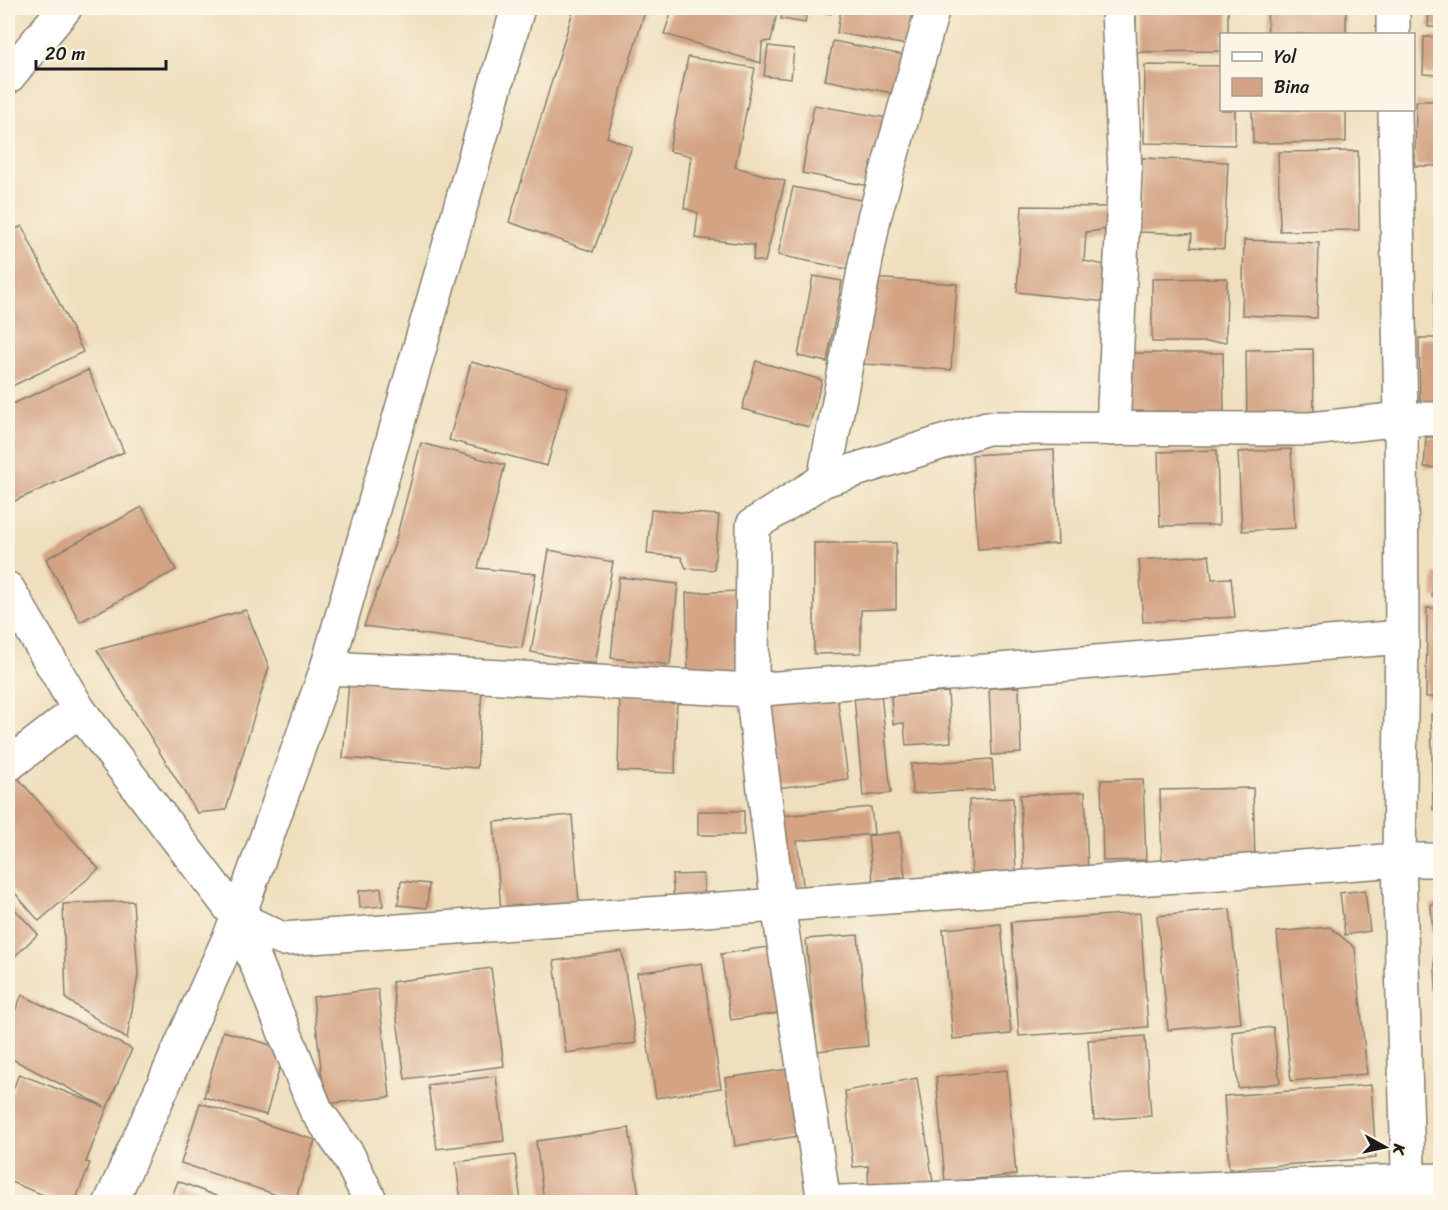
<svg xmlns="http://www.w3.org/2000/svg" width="1448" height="1210" font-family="Sriracha,sans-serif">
<rect width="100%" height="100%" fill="#fcf5e5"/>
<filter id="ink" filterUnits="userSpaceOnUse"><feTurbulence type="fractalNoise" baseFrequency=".0167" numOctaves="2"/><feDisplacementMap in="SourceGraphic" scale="12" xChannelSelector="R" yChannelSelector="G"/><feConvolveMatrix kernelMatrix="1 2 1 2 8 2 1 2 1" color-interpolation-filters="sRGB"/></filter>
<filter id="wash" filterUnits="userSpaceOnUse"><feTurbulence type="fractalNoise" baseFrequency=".008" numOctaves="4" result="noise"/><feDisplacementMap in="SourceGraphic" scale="24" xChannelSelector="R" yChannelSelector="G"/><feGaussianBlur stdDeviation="1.35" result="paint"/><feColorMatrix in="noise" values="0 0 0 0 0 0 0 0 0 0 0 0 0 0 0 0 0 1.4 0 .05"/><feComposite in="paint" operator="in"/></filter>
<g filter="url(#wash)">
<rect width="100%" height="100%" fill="#efdfbe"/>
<g id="blocks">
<!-- building -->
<g fill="#d3a383">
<path d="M574,8H646L607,137L632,147L593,252L509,222Z"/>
<path d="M673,8H778L771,41L762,42L761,63L664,34Z"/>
<path d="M783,8H832L831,14L807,10L805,23L781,19Z"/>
<path d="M841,8H914L907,45L837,33Z"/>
<path d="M1136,8H1228V34H1222V51L1136,52Z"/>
<path d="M1267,8H1346V34H1268Z"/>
<path d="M1429,8H1440V27H1428Z"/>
<path d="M1424,37H1440V75L1423,74Z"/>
<path d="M833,41L904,55L897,94L825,80Z"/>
<path d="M768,46L794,49L791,79L764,76Z"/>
<path d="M688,57L755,68L735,167L785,181L765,262L753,260L754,245L695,238L698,213L684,208L691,156L669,151Z"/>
<path d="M1145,65L1222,66V110H1235V145L1144,143Z"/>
<path d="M1416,101H1440V166H1415Z"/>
<path d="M814,105L887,118L874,187L802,173Z"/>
<path d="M1252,110H1346V142L1253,143Z"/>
<path d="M1358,151L1359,230L1280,231L1278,152Z"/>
<path d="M1142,158L1228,162L1224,249L1191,247L1192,234L1139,232Z"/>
<path d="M793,187L861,200L847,269L778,255Z"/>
<path d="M1022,206L1110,207V229L1086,232L1084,261L1110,266L1106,302L1017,292Z"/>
<path d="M22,226L83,352L8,388V233Z"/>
<path d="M1244,240L1319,243L1317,318L1242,315Z"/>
<path d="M1435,264H1440V328H1434Z"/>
<path d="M813,276L842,281L827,362L798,356Z"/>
<path d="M871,278L957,284L951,370L864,364Z"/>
<path d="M1227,278L1226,342H1152V279Z"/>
<path d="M1419,338H1440V402H1420Z"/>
<path d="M1313,349L1314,421L1247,422L1246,350Z"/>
<path d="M1128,353H1223L1224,418H1128Z"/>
<path d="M756,361L822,380L809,427L742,409Z"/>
<path d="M471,362L568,388L547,466L449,440Z"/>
<path d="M88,370L124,452L8,504V406Z"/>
<path d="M1426,437H1440V468L1424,467Z"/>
<path d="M421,443L505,465L478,568L536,574L522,648L364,626L394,546Z"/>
<path d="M1291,449L1295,528L1242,531L1238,452Z"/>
<path d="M1054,450L1058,544L978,549L972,455Z"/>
<path d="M1217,450L1219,525L1160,526L1158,452Z"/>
<path d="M142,507L176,570L80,622L46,559Z"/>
<path d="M651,510L719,515L714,570L686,568L681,557L647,554Z"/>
<path d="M814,543H896V609L861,610V653L814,654Z"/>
<path d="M549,550L613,562L595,664L531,652Z"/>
<path d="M1209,555L1212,579L1231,578L1235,617L1143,622L1139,560Z"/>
<path d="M1434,574H1440V598L1432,597Z"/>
<path d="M619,577L678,584L670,665L611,658Z"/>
<path d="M740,591L742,672L688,673L686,593Z"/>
<path d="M1427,608H1440V697H1426Z"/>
<path d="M246,610L269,667L226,810L197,813L97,650Z"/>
<path d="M349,679L482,689L477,768L343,758Z"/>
<path d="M1019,687L1021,753L992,755L989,688Z"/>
<path d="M948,692L951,742L906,745L904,723L893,724L891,696Z"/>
<path d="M881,693L891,793L863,796L854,696Z"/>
<path d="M620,695L677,696L675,773L618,771Z"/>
<path d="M837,695L848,779L777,788L767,704Z"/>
<path d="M1440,713V810H1433L1431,714Z"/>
<path d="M992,759L994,789L912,794L911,764Z"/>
<path d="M17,777L99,869L39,921L8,885V785Z"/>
<path d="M1143,779L1146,860L1103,861L1101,780Z"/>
<path d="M1253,788L1255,860L1162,862L1160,790Z"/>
<path d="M1085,792L1088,872L1024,875L1020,795Z"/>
<path d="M1013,798L1016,874L972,876L969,800Z"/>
<path d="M871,807L874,834L797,841L804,892L786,895L773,817Z"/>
<rect x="698" y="811" width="46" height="24"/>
<path d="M572,815L579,903L501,911L494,822Z"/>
<path d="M900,832L905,877L873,881L868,836Z"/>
<path d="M703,874L705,901L674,902L672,875Z"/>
<path d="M401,881L429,884L427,908L398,905Z"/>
<path d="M381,888L383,906L360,908L359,891Z"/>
<path d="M1365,890L1370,931L1345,935L1340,893Z"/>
<path d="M133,901L138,975L127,1039L66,999L63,904Z"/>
<path d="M8,902L38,934L8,963Z"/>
<path d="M1431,904H1440V1036H1439Z"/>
<path d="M1230,909L1241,1023L1168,1030L1157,916Z"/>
<path d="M1140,913L1148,1027L1019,1036L1011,922Z"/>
<path d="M1001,924L1011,1034L953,1039L943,929Z"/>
<path d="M1330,927L1355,948L1367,1074L1291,1081L1277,932Z"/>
<path d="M858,935L868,1046L817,1051L806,939Z"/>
<path d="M775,946L785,1012L731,1020L721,954Z"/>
<path d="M622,951L636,1043L566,1053L554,961Z"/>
<path d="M702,963L721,1088L656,1098L637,973Z"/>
<path d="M491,968L504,1066L405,1079L392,982Z"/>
<path d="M378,989L390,1097L325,1104L313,997Z"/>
<path d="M22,995L132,1049L107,1108L86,1162L90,1163L75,1202H61L8,1181V1103L19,1074L105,1107L8,1057V1026Z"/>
<path d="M1273,1027L1280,1083L1238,1088L1232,1032Z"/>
<path d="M223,1031L285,1049L266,1115L204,1097Z"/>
<path d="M1145,1036L1151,1116L1094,1120L1088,1040Z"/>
<path d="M795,1068L805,1135L735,1146L725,1078Z"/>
<path d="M1007,1070L1016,1175L945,1182L936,1077Z"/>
<path d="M496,1076L504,1141L437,1149L428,1085Z"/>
<path d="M917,1078L934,1189L869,1197L868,1166L853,1167L845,1091Z"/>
<path d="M1371,1085L1376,1158L1229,1169L1224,1096Z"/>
<path d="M200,1103L315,1140L295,1201L181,1163Z"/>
<path d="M629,1128L640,1202H544L536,1141Z"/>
<path d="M515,1155L521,1202H461L456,1162Z"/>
<path d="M178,1181L231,1202H170Z"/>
</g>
</g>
</g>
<g filter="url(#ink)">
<use href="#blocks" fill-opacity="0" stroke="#867e6d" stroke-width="1.5"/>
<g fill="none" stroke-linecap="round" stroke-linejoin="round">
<!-- street casing -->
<g stroke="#867e6d" stroke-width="36">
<g id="street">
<path d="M1393,8V34"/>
<path d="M8,77L65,8"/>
<path d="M1395,110L1401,419L1402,637L1399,860L1409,1202"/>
<path d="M1113,429L1125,173L1118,8"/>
<path d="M824,480L874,218L933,8"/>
<path d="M327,668L752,690L1402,637"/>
<path d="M8,765L79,710"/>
<path d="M238,918L282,939L778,905L1399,860H1440"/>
<path d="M824,1202L778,905L752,690L753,525L824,480L987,428L1311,429L1401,419H1440"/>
</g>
</g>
<!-- secondary casing -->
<g stroke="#867e6d" stroke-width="36">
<g id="secondary">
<path d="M8,589L79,710L238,918L316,1110L348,1155L371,1202"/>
<path d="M111,1202L238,918L327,668L518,8"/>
<path d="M841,1202L1440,1180"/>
</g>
</g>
<!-- street -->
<use href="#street" stroke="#fff" stroke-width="33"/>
<!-- secondary -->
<use href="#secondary" stroke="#fff" stroke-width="33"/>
</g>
</g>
<!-- margin -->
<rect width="1448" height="1210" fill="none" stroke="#fcf5e5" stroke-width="30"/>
<!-- legend -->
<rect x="1220" y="33" width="195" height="78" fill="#fcf5e5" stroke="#a29e95" stroke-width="1.5"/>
<rect x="1232" y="52" width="30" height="9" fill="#ffffff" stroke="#a29e95" stroke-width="1.5"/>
<text x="1274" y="63" font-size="18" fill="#1c1c1c">Yol</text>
<rect x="1232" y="78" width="30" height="18" fill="#d3a383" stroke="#a29e95" stroke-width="1.5"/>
<text x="1274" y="93" font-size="18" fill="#1c1c1c">Bina</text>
<!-- north arrow -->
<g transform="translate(1385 1147) rotate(98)" stroke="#fcf5e5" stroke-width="4.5" paint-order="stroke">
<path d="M0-4.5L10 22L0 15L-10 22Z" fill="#1c1c1c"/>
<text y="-9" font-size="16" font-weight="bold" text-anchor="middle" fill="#1c1c1c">K</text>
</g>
<!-- scale -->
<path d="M36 60v9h130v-9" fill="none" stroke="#1c1c1c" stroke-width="3"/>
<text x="45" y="60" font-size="18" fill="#1c1c1c" stroke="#fcf5e5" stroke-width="4.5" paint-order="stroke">20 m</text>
</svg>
